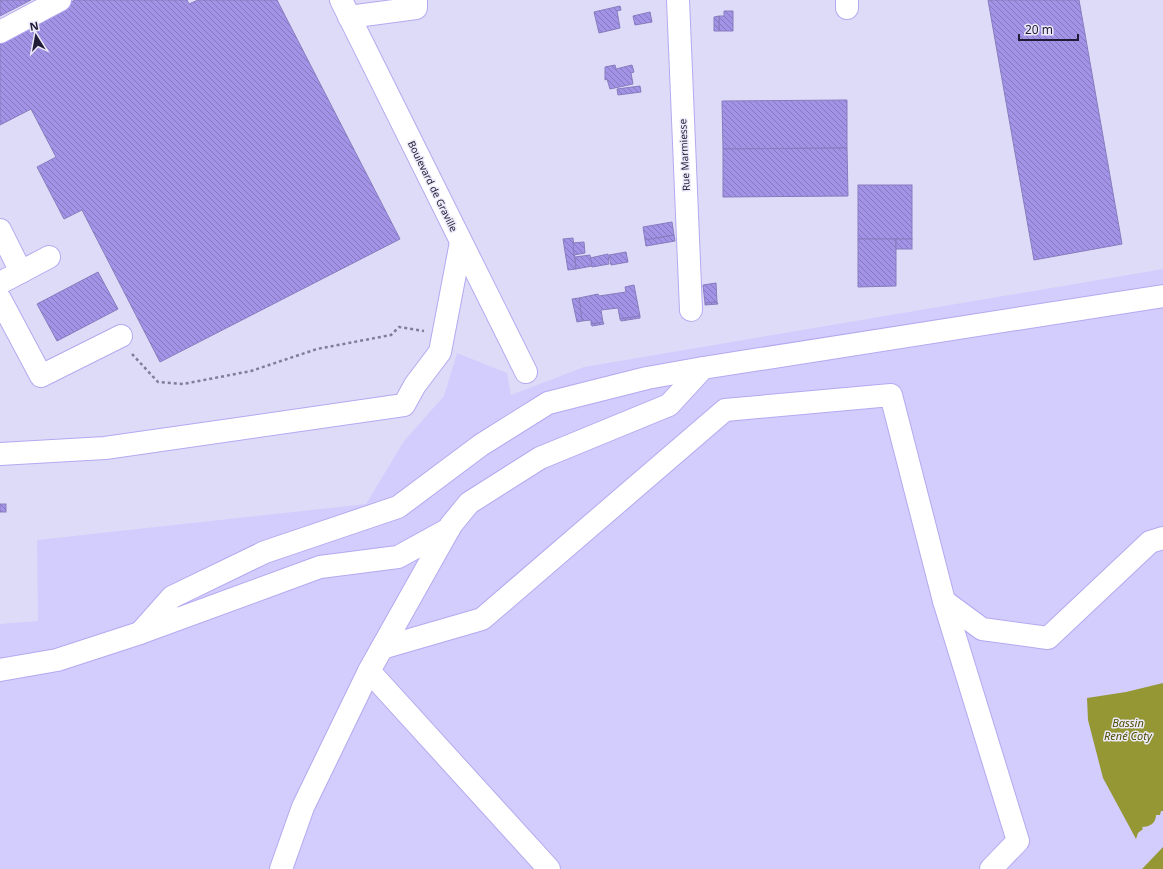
<svg xmlns="http://www.w3.org/2000/svg" width="1163" height="869" font-family="'Noto Sans',sans-serif">
<defs>
<pattern id="building-back-hatch" width="6" height="6" patternUnits="userSpaceOnUse"><rect width="6" height="6" fill="#a293e7"/><path d="M-1 5l2 2M0 0l6 6M5-1l2 2" fill="none" stroke="#8477bc"/></pattern>
</defs>
<rect width="100%" height="100%" fill="#dedbf8"/>
<!-- built -->
<path fill="#d3cdfd" d="M1163,269V847L1142,869H0V624L38,621L37,540L366,504L404,441L444,396L457,353L507,373L511,395L584,367Z"/>
<!-- water -->
<g fill="#959735">
<path d="M1163,683V811H1161L1160,815H1156C1156,823 1150,827 1142,827L1143,829L1138,833L1136,839L1103,778L1088,720L1087,698L1126,692Z"/>
<path d="M1163,847V869H1142Z"/>
</g>
<!-- building -->
<g fill="url(#building-back-hatch)" stroke="#877cbe">
<path d="M0,0H31L0,16Z"/>
<path d="M75,0H187L189,4L198,0H277L400,239L160,362L82,210L64,219L37,167L56,157L31,109L0,125V39Z"/>
<path d="M988,0H1079L1122,244L1034,260Z"/>
<path d="M620,6L621,10L617,11L620,28L599,33L594,12Z"/>
<path d="M724,11H733V31H719V16H724Z"/>
<path d="M650,12L652,22L635,25L633,16Z"/>
<path d="M719,16V31H714V17Z"/>
<path d="M615,65L616,69L632,65L634,72L631,73L633,84L610,89L607,79L605,80V67Z"/>
<path d="M640,86L641,92L618,95L617,89Z"/>
<path d="M847,100V148L723,149L722,101Z"/>
<path d="M847,148L848,196L723,197V149Z"/>
<rect x="858" y="185" width="54" height="54"/>
<path d="M672,222L674,235L645,240L643,227Z"/>
<path d="M674,235L675,241L646,246L645,240Z"/>
<path d="M573,238L576,269L568,270L563,239Z"/>
<path d="M858,239H896V286L858,287Z"/>
<rect x="896" y="239" width="16" height="10"/>
<path d="M584,242L585,253L574,255L573,243Z"/>
<path d="M626,252L628,262L611,265L609,255Z"/>
<path d="M608,254L609,264L592,267L590,258Z"/>
<path d="M590,255L592,266L576,269L575,257Z"/>
<path d="M98,272L118,309L57,341L37,304Z"/>
<path d="M716,283L717,302L705,303L703,285Z"/>
<path d="M634,285L640,316L620,319L618,308L601,310L603,322L591,324V320L582,321L579,298L598,294L599,296L626,292L625,287Z"/>
<path d="M579,298L582,321L577,322L572,299Z"/>
<path d="M717,302L718,304L705,305V303Z"/>
<path d="M640,316V318L621,321L620,319Z"/>
<path d="M603,322L604,324L592,326L591,324Z"/>
<rect x="0" y="504" width="6" height="8"/>
</g>
<g fill="none" stroke-linecap="round" stroke-linejoin="round">
<!-- minor casing -->
<g stroke="#b4a9f0" stroke-width="24">
<g id="minor">
<path d="M341,0L526,372"/>
<path d="M678,0L691,310"/>
<path d="M847,8V0"/>
<path d="M349,17L416,8V0"/>
<path d="M0,32L60,0"/>
<path d="M0,230L21,272"/>
<path d="M0,283L49,257"/>
<path d="M0,299L41,376L121,336"/>
<path d="M0,454L105,448L404,405L415,385L440,352L461,242"/>
<path d="M140,633L172,597L265,552L398,507L481,445L548,403L647,378L703,368"/>
<path d="M382,648L482,619L725,410L891,395L944,601"/>
<path d="M0,670L57,660L140,633L320,567L398,557L449,529"/>
<path d="M281,869L303,807L369,671"/>
<path d="M549,869L369,671L451,525L469,503L540,458L669,405L703,368L1163,296"/>
<path d="M991,869L1018,841L944,601L982,629L1048,638L1150,542L1163,538"/>
</g>
</g>
<!-- path -->
<path stroke="#817d99" stroke-width="2.5" stroke-dasharray="3 3" stroke-linecap="butt" d="M132,354L158,382L183,384L251,371L317,349L391,335L399,327L424,331"/>
<!-- minor -->
<use href="#minor" stroke="#fff" stroke-width="22"/>
</g>
<g text-anchor="middle" stroke-width="3" stroke-linejoin="round" paint-order="stroke">
<!-- street labels -->
<g font-size="10" fill="#201b36" stroke="#eceaf9">
<text transform="translate(684 155) rotate(-93)" y="4">Rue Marmiesse</text>
<text transform="translate(433 186) rotate(64)" y="4">Boulevard de Graville</text>
</g>
<!-- water labels -->
<g font-size="11" font-style="italic" fill="#4e4f01" stroke="#eceaf9">
<text x="1128" y="727">Bassin<tspan x="1128" dy="13">René Coty</tspan></text>
</g>
</g>
<!-- north arrow -->
<g transform="translate(36 36) rotate(349)" stroke="#eceaf9" stroke-width="3" paint-order="stroke">
<path d="M0-3L7 15L0 10L-7 15Z" fill="#201b36"/>
<text y="-6" font-size="11" font-weight="bold" text-anchor="middle" fill="#201b36">N</text>
</g>
<!-- scale -->
<path d="M1019 34v6h59v-6" fill="none" stroke="#201b36" stroke-width="2"/>
<text x="1025" y="34" font-size="12" fill="#201b36" stroke="#eceaf9" stroke-width="3" paint-order="stroke">20 m</text>
</svg>
